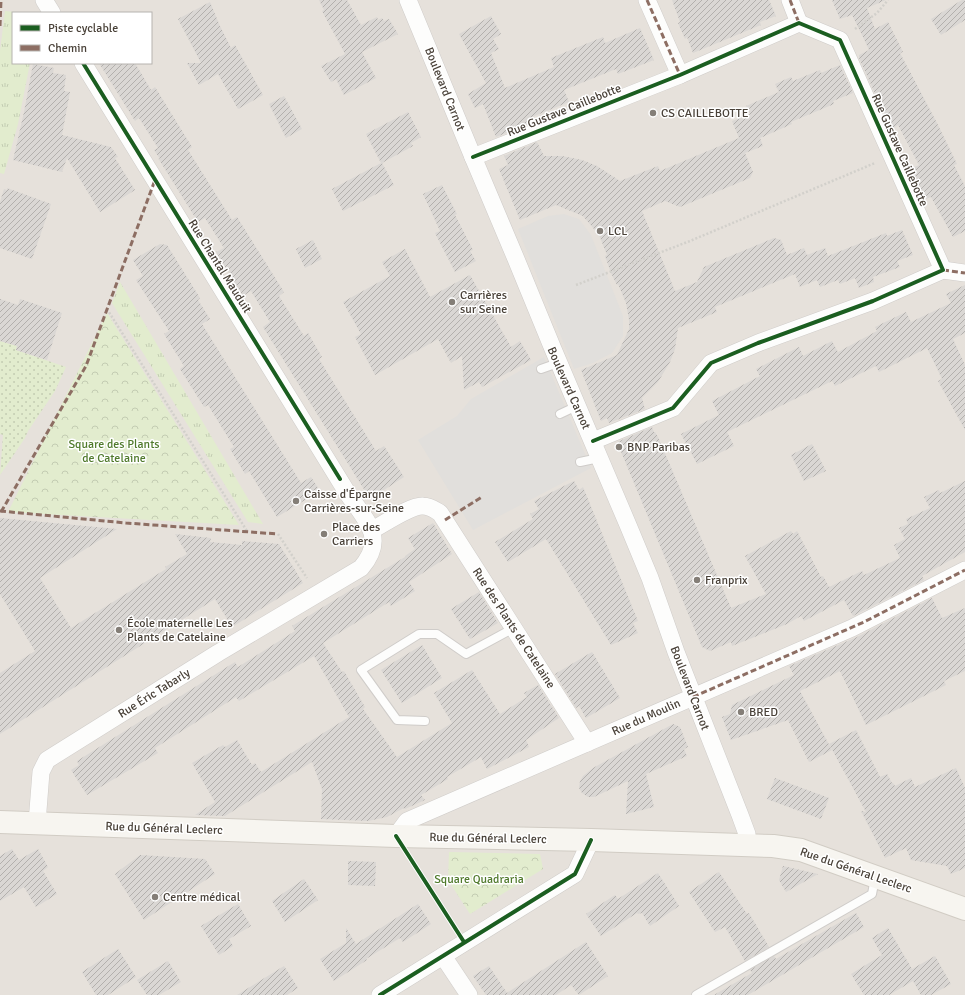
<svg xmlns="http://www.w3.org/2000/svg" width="965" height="995" font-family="Signika,sans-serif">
<defs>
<pattern id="grass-tufts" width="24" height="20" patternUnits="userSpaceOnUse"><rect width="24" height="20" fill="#e2ecce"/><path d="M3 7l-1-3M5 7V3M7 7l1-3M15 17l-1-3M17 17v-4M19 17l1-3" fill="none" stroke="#c3ccb2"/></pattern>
<pattern id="park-crowns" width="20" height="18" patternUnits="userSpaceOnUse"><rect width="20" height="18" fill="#e2ecce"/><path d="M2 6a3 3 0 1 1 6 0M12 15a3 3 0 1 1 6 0" fill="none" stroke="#c3ccb2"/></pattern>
<pattern id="garden-dots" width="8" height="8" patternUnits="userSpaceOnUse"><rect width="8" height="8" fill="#e2ecce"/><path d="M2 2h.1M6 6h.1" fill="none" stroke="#c3ccb2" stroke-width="1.8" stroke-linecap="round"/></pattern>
<pattern id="building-hatch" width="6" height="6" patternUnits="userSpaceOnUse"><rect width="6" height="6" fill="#dad7d4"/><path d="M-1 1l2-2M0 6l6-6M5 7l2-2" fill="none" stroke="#b3b0ad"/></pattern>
</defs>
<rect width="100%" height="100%" fill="#f2f0ed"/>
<!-- residential -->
<path fill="#e6e1db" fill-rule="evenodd" d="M0,0H965V995H0ZM13,13H151V63H13Z"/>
<!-- grass -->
<g fill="url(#grass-tufts)">
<path d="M5,11L25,13H13V63H30L18,124L4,174L0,173V51Z"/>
<path d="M120,282L263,524L248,522L112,303Z"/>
</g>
<!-- park -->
<g fill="url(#park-crowns)">
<path d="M107,313L239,525L8,512Z"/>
<path d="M449,852L540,854L543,869L470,914L448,880Z"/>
</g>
<!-- garden -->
<path fill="url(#garden-dots)" d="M0,341L17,346L16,350L66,367L55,391L28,431L25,438L0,475L3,435L0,434Z"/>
<!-- parking -->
<g fill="#e1dfdc">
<path d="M564,214L579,219L591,235L623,316V336L612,353L593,363L574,369L518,229L548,216Z"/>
<path d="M544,357L591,468L473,530L418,440L457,416L471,399Z"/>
</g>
<!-- building -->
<g fill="url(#building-hatch)">
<path d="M319,0H347L361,25L377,17L378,20L382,18L384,21L389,19L398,34L362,52L376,78L344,95L336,79L331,82L321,66L345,54L322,11L324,10Z"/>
<path d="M672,0H769L776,16L760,22L761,25L693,53L687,37L685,39L678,23L680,22Z"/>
<path d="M832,0H886L867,8L875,29L888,22L903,52L900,53L937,123L957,164L954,165L965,186V231L953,237L931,197L926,199L910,169L919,165L898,125L891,129L859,58V55L869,50L862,35L852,15L840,19Z"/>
<path d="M962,0H965V20L941,35L931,19Z"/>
<path d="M210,2L220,26L231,48L235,45L263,95L238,109L218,74L199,85L187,63H201L178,19Z"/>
<path d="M491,16L501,34L493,39L499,49L491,53L505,88L554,67L551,58L603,37L605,43L640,28L654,60L618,74L616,69L564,90L569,102L527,119L529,124L496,137L483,104L475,108L468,94L486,83L459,34Z"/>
<path d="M99,63H135L151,90L155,87L192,147L188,150L232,220L237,217L284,292L279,296L304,336L308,333L322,357L319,359L376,451L384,446L404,477L370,499L263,327L270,322L251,291L243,296L216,252L224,248L205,218L198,222L158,158L160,159L154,150L158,148L139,118L135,121Z"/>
<path d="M33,64L54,68L53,73L66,75L64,91L70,92L62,135L111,147L118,157L115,158L135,190L100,212L67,158L62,172L13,160L24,112Z"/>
<path d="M840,65L853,93L833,101L834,104L791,122L792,124L760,138L763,146L745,153L753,172L750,178L680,207L665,201L642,211L675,291L697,282L704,267L774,238L781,240L787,255L804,248L807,255L825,248L828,256L886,233L887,236L902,230L913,255L897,261L900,267L873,277L874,282L859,288L855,278L840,284L838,280L820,287L817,280L800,287L795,274L715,307L717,312L678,328L675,349L670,362L658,382L642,398L645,409L609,423L607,418L601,421L581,370L617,355L629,329V320L626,303L618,284L617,285L611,273L605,256L607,255L599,235L583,216L556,205L520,220L499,169L508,165L504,156L537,142L544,156H562L582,160L597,166L620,181L658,166L660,171L739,138L732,121L750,114L746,106L779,92L775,84L791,77L793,81L820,70L821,73Z"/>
<path d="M284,96L302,129L286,138L269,104Z"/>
<path d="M408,112L421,137L411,143L413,146L382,163L394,185L343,211L332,189L381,163L366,134Z"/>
<path d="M442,185L457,214L455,215L473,250L470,251L476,261L455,272L435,233L440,231L423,194Z"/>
<path d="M7,188L51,204L32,259L0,248V202L4,189L7,190Z"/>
<path d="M313,240L322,259L305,268L296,249Z"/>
<path d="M160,244L167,245L200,298L198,300L210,319L202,324L301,483L311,477L320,491L277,517L249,471L245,474L230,449L234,447L208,405L204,407L180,369L184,366L164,334L169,331L136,280L143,276L133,260Z"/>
<path d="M405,249L430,297L470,275L511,347L520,341L531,360L482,387L479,382L464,390L462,356L451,363L438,339L375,375L355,337L361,334L343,302L390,276L382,262Z"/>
<path d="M965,285V333L953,339L965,365V430L938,381L942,379L927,348L879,372L876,366L835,386L832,381L727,432L734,446L697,464L681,434L719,415L712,401L760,376L756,369L799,347L803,356L832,341L838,352L877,331L875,327L906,312L911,322L951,303L946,294Z"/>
<path d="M0,299L18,305L20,299L62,313L47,360L16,350L17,346L0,341Z"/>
<path d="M652,427L654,432H655L658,437L731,608L766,594L745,556L791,531L793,534L797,531L821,577L823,576L829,587L862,571L864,575L900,558L894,545L905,539L899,528L908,524L906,519L930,508L924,497L939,490L940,493L965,481V552L922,576L924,580L853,616L844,600L804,621L801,616L787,624L732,646L731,642L710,651L702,647L617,442Z"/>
<path d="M812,444L826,471L804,481L791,455Z"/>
<path d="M574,481L579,490L583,487L638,621L633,623L638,633L611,645L546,539L508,562L495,542L533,519L530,514L539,509L534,501Z"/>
<path d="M0,518L117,529L40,578L71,628L166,569L165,567L187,554L175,534L211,538L210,542L242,545V541L279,544L303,583L232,627L215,599L0,734V673L35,651L0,594Z"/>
<path d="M433,523L452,554L409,582L415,591L391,606L389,602L323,643L342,672L344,671L365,707L363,709L397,757L452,723L434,693L472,670L500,714L527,697L524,693L538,685L559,718L526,740L529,747L487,769L481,757L447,777L448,779L421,795L425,800L405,809L404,808L387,817L368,821L321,819L322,789L312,762L225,816L195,815L215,802L192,763L223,745L225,747L237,740L252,765L255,763L261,772L349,717L314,656L239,701L236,697L155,748L158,753L87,795L71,770L79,765L77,761L235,662L238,667L295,631L292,626L405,557V556L415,549L408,538Z"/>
<path d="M479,592L498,623L470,639L451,609Z"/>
<path d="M932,598L942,618L965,608V671L944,681L946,685L866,725L840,671L800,691L832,750L809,762L788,720L731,740L722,717L730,714L732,705L794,675L789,666L857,637Z"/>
<path d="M422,645L442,678L402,703L381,670Z"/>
<path d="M592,652L620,698L586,718L579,706L576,708L555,674Z"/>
<path d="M673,724L680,727L688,747L684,749L687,756L646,774L654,807L626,814L628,781L594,797H588L582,793L579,788L580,781L583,776L593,768Z"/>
<path d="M856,730L880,777L887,774L892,783H893L895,786L911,778L915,787L956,768L965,788V868L951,874L947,866L911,860L906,848L885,858L861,811L866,812L829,744Z"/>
<path d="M775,778L829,798L821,819L767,799Z"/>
<path d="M12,849L19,860L38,849L48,867L43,871L57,894L36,907L24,887L0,901V856Z"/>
<path d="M140,855L205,859L215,874L144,920L115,874Z"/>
<path d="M348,861L376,862L375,886L348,885Z"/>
<path d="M783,866L818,874L786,892L779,880Z"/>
<path d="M719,872L747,914L749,913L769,947L745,961L725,927L715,932L689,892Z"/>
<path d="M658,873L679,906L650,926L642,913L638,914L637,913L601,936L586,914L615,895L618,899Z"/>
<path d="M304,879L318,900L285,922L272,901Z"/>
<path d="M238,904L251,926L229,939L233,946L219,955L201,926Z"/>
<path d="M418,904L431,924L403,942L400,938L366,959L367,960L334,981L320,959L346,943V928L356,944Z"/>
<path d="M856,913L864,927L748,995H714L752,973L750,970L774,956L776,959Z"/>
<path d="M888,928L912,969L935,956L951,984L931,995H921L913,981L889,995H864L851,974L882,955L872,938Z"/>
<path d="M586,942L608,976L579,995L571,985L556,995H486L473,976L489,966L507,993Z"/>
<path d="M118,949L136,977L108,995H96L82,972Z"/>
<path d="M168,961L181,982L159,995H147L137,980Z"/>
<path d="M284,966L298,988L287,995H237Z"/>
</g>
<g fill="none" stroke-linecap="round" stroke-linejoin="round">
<!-- lane casing -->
<g stroke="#cfccc9" stroke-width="10">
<g id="lane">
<path d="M541,369L558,363"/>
<path d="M560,414L577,406"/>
<path d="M580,462L599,458"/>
<path d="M425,721L397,720L361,670L419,634H437L466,654L514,628"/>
<path d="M696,995L872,894L875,878"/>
</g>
</g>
<!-- street casing -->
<g stroke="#cfccc9" stroke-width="18">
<g id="street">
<path d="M44,0L52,13"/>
<path d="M408,0L473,157L516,259L553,349L628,525L650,578L676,652L740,815L747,834L745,846"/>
<path d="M647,0L680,75"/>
<path d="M790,0L799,23"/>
<path d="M473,157L680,75L799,23L840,40L943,270L873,301L758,343L711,363L673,408L593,441"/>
<path d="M943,270L965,273"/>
<path d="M372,530C384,524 411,505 423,506C430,506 435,510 440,513L587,743"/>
<path d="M37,823L41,772L47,760L218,653L361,568C387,538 366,521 348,494L83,63"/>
<path d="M396,836L407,821L852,628L965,570"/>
<path d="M443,956L469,995"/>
<path d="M380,995L575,874L591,840"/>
</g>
</g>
<!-- secondary casing -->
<g stroke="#d1ccc4" stroke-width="24">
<path id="secondary" d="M0,822L396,836L591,840L773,846L801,850L965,909"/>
</g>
<!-- path -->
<g stroke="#d2d0cb" stroke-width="2.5" stroke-dasharray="2 2" stroke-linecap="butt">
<path d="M855,29L877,13L888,0"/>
<path d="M576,285L690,241L875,163"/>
<path d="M107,309L247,531"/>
<path d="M278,534L307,578"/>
</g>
<!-- lane -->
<use href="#lane" stroke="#fdfdfc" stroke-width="8"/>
<!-- street -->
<use href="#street" stroke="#fdfdfc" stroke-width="17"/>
<!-- secondary -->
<use href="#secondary" stroke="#f7f5f0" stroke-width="22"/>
<!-- quiet -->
<g stroke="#8d6e63" stroke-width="3" stroke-dasharray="6 3" stroke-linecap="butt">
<path d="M647,0L680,75"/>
<path d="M790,0L799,23"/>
<path d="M0,26L1,0"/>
<path d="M943,270L965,273"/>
<path d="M0,511L126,523L278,534"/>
<path d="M1,512L86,366L155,180"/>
<path d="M445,520L482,497"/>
<path d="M693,697L864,622L965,570"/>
</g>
<!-- cycleway casing -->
<g stroke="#fff" stroke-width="6">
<g id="cycleway">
<path d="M83,63L340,479"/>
<path d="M473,157L680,75L799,23L840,40L943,270L873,301L758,343L711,363L673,408L593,441"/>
<path d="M396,836L464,942"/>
<path d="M380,995L575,874L591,840"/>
</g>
</g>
<!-- cycleway -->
<use href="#cycleway" stroke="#1b5e20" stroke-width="4"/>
</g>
<!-- markers -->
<g fill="#847e77" stroke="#fff" stroke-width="1.5">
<circle cx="653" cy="113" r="4"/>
<circle cx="600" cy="231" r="4"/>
<circle cx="452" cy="302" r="4"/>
<circle cx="619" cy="447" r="4"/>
<circle cx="296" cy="501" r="4"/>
<circle cx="324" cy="534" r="4"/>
<circle cx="697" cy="580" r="4"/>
<circle cx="119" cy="630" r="4"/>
<circle cx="741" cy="712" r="4"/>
<circle cx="155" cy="897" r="4"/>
</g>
<g text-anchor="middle" stroke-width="3" stroke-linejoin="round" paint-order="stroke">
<!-- street labels -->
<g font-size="12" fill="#494138" stroke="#fff">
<text transform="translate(445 89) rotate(68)" y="4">Boulevard Carnot</text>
<text transform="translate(564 110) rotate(-22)" y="4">Rue Gustave Caillebotte</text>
<text transform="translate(900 150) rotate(66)" y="4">Rue Gustave Caillebotte</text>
<text transform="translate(220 266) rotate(58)" y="4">Rue Chantal Mauduit</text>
<text transform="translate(569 388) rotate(66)" y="4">Boulevard Carnot</text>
<text transform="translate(514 628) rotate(57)" y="4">Rue des Plants de Catelaine</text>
<text transform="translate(690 688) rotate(69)" y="4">Boulevard Carnot</text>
<text transform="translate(154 693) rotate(-32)" y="4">Rue Éric Tabarly</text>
<text transform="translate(646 717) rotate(-24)" y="4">Rue du Moulin</text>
<text transform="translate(164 828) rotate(2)" y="4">Rue du Général Leclerc</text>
<text transform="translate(488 838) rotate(1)" y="4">Rue du Général Leclerc</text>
<text transform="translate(856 870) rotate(19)" y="4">Rue du Général Leclerc</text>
</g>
<!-- poi labels -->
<g font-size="12" fill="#494138" stroke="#fff" text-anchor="start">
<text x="661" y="117">CS CAILLEBOTTE</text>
<text x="608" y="235">LCL</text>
<text x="460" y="299">Carrières<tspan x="460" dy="14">sur Seine</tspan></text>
<text x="627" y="451">BNP Paribas</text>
<text x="304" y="498">Caisse d'Épargne<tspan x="304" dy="14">Carrières-sur-Seine</tspan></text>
<text x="332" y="531">Place des<tspan x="332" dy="14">Carriers</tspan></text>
<text x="705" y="584">Franprix</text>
<text x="127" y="627">École maternelle Les<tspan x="127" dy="14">Plants de Catelaine</tspan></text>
<text x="749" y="716">BRED</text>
<text x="163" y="901">Centre médical</text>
</g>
<!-- park labels -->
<g font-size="12" fill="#507a2c" stroke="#fff">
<text x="114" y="448">Square des Plants<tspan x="114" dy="14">de Catelaine</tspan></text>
<text x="479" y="883">Square Quadraria</text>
</g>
</g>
<!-- legend -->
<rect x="12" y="12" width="140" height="52" fill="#ffffff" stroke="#b6b3af"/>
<rect x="20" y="25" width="20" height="6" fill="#1b5e20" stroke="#b6b3af"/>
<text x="48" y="32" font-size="12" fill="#494138">Piste cyclable</text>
<rect x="20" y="45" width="20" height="6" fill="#8d6e63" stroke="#b6b3af"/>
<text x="48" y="52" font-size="12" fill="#494138">Chemin</text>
</svg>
